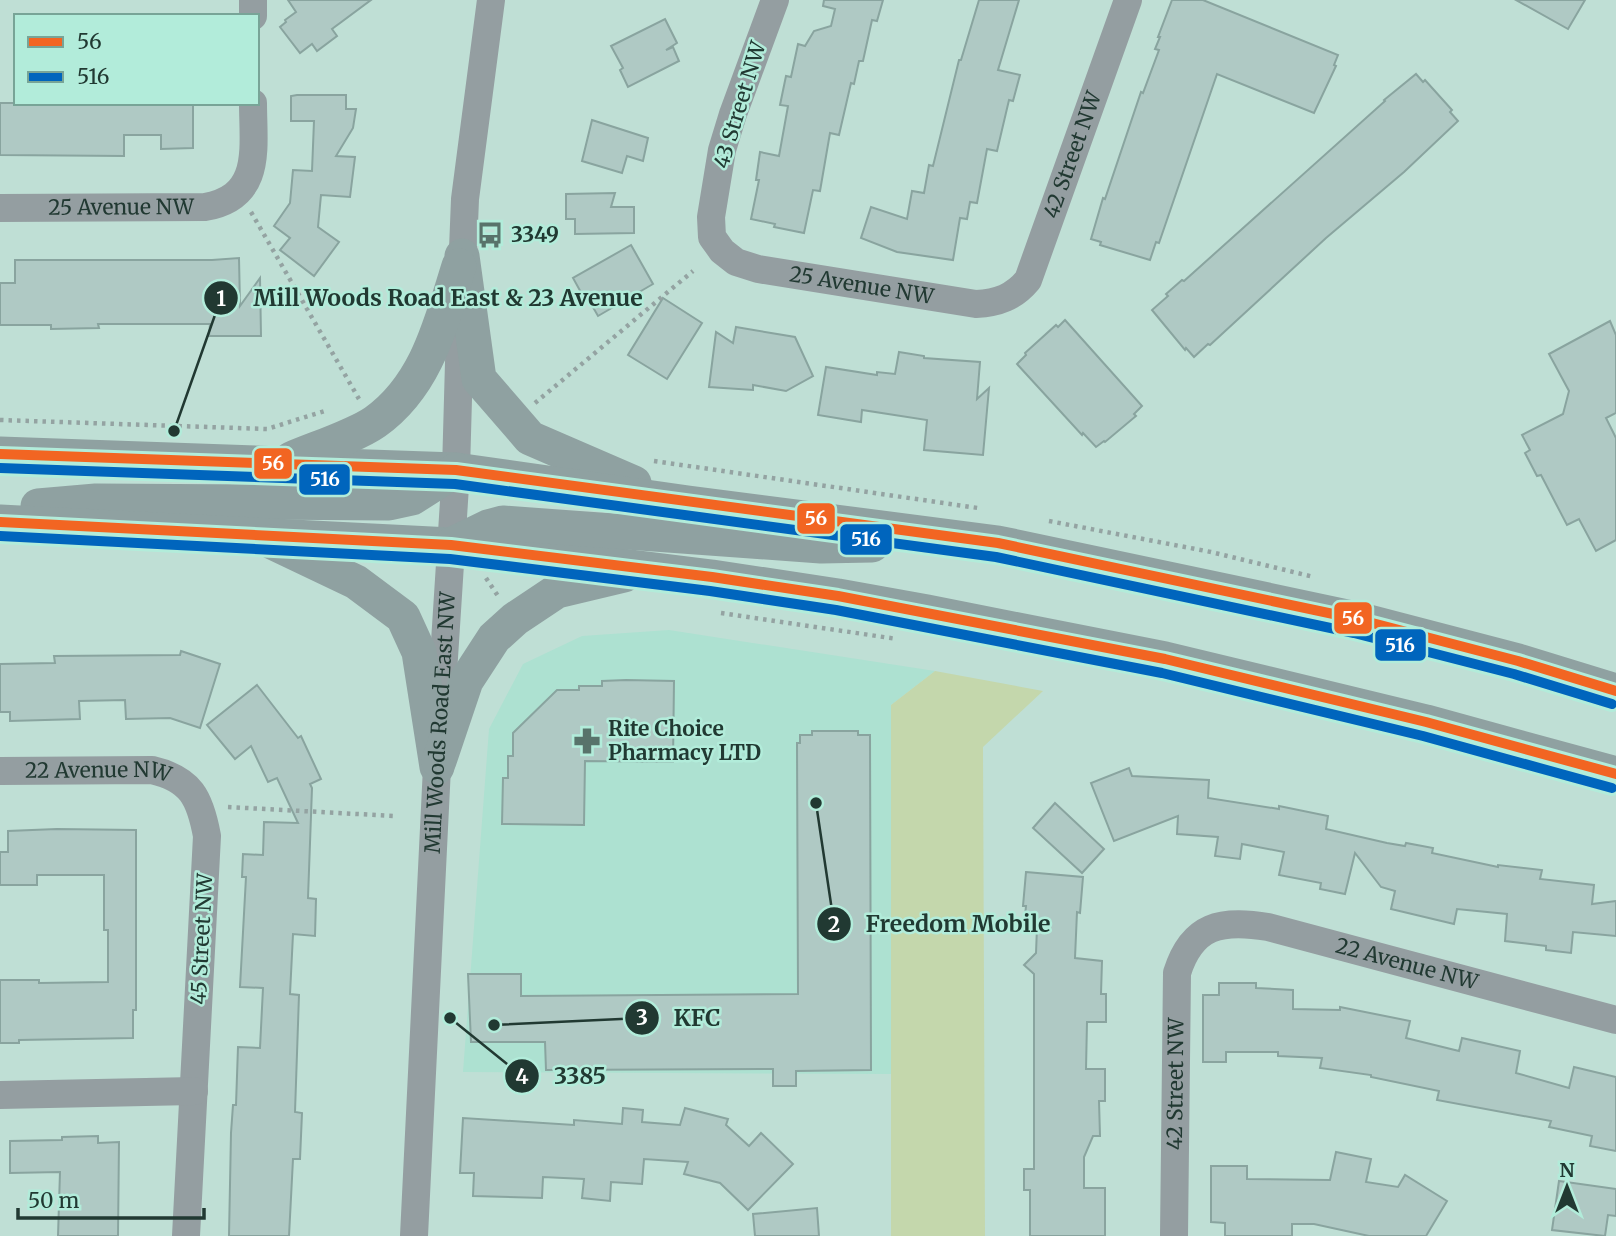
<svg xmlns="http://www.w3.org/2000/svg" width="1616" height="1236" font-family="Merriweather,serif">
<rect width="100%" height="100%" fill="#bfdfd5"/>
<!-- built -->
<path fill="#ade1d1" d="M669,630L935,671L891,705L892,1074L463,1072L489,729L523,664L582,636Z"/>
<!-- green -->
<path fill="#c4d7ac" d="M935,671L1043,691L983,747L985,1236H891V705Z"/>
<!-- building -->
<g fill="#afc9c4" stroke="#89a49f" stroke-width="2">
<path d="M288,0H371L332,29L337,36L317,51L312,44L300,53L280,27L286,22L285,20L296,12Z"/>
<path d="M824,0H883L877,21L872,20L863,61H859L854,84L851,83L839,135L830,133L820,191L813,190L804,233L774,227L775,224L751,219L759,180H756L760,152L779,156L788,106L780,105L786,76L791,77L798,44L805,46L814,31L831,26L835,9L823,6Z"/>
<path d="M979,0H1019L998,70L1020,75L1013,101L1009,100L997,151L987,149L977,203L970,202L967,219L960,218L953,260L897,252L861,238L871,207L907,219L912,191L924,193L929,165L933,166L959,60H961Z"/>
<path d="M1172,0H1203L1338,55L1334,65L1336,66L1314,113L1217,74L1159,243L1156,242L1150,260L1100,245L1101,242L1091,239L1103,198L1105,199L1141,92L1143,93L1159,50L1155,49L1160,37H1158Z"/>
<path d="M1516,0H1585L1568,29Z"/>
<path d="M665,19L677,43L666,50L673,47L679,61L628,87L620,70L623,68L611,46Z"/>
<path d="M1416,74L1423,82L1425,80L1452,110L1450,112L1458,121L1404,172L1326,238L1210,345L1208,344L1194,357L1186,348L1185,350L1152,310L1168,296L1166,294L1182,280L1184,281L1385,101L1384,100Z"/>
<path d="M297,95H346V109H356L353,128L336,156L355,157L350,197L321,195L318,227L339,242L314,276L280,250L290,238L274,226L290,203L293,170L312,171L314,121H291V96Z"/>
<path d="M0,103H193V148L161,149V135H124V156L0,155Z"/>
<path d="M592,120L648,138L643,161L627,156L622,173L582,161Z"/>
<path d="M615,193L611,207H634V233L575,234V219H566V194Z"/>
<path d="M631,245L653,284L598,316L586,295L583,296L573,278Z"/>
<path d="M239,258L240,306L260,278L261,336H209L210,324H98L99,328L51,329V325H0V283H15V260H212Z"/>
<path d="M663,298L702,323L667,379L628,355Z"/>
<path d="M1065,320L1142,406L1134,414L1136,416L1105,442L1104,441L1096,447L1083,433L1082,435L1017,364L1026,355L1025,353L1056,325L1058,327Z"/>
<path d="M1610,321L1616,335V413L1606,418L1616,438V540L1596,551L1579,519L1567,525L1541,475L1537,476L1525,453L1530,450L1522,435L1563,414L1569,391L1549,354Z"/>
<path d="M736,327L795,337L813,376L786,391L753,385V390L709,387L716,332L733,343Z"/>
<path d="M899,352L924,356V358L980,362L977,399L989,388L983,455L924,450L927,420L862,410L861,422L818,415L826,367L877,375V372L895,374Z"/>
<path d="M181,651L220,664L200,728L170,718L126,719L125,700L79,701L80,719L10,721V712H0V664L55,663L54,656L180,655Z"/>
<path d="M626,680L674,681L673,762L585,761L584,825L502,824L503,778H508V756H513V733L557,690H579V686H602V681Z"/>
<path d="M257,685L298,738L301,736L321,779L310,784L312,788L308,898L316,899L315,936L293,934L290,994L299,995L295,1112L302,1113L300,1159H293L289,1236H229L231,1133L233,1105H236L238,1047L260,1048L263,988L240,987L246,877H242L243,854L263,855L264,822L298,823L277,778L268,782L251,746L235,759L207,725Z"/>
<path d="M812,731H858V735H870L871,1070L796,1071V1086H773V1069L546,1070L545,1042H471L468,974H521V996L798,994L797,743H800V735H812Z"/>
<path d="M1129,768L1132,776L1209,780L1208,798L1279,809V806L1328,816L1326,829L1387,843L1405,846L1406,843L1433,848L1432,853L1498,867V865L1542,870L1540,879L1594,885L1592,904L1616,901V936L1573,932L1571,953L1546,950V946L1505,941L1507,914L1457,909L1454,924L1391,909L1395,891L1381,887L1355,853L1345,894L1320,889L1321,883L1279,875L1284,852L1242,844L1240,859L1215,856L1218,837L1177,834L1178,816L1114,841L1091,783Z"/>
<path d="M1055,803L1104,849L1082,873L1033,828Z"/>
<path d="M57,829L136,830V1010H133V1038L19,1040V1043H0V980H39V983L108,982V930H104V875H37V885H0V852H8V831Z"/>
<path d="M1026,872L1083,877L1080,913L1077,912L1075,958L1102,961L1101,994H1106V1022H1087L1086,1069H1105V1101H1099L1100,1136H1093L1084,1157V1188H1105V1236H1030V1190H1024V1169H1034V974L1024,965L1036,953L1037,927L1024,926L1026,906H1023Z"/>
<path d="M1219,983H1256V988L1293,990V1009L1340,1010V1007L1410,1021L1406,1038L1459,1051L1462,1038L1520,1051L1516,1073L1569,1088L1574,1067L1616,1077V1151L1590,1146L1592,1136L1549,1127L1551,1121L1437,1100L1439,1091L1371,1077V1075L1320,1068L1322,1058L1278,1056V1052H1226V1062H1203V995H1219Z"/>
<path d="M623,1108L643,1110L642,1122L680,1125L685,1108L728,1119L726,1125L749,1146L761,1133L793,1164L748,1210L720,1183L684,1174L688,1162L644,1159L642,1184L611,1182L610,1201L582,1198L584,1179L543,1177L542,1198L473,1196L474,1173H460L463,1118L574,1125V1120L622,1124Z"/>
<path d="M98,1136V1143L119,1142L118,1236H58L60,1172L10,1173V1141L62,1140V1137Z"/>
<path d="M1336,1152L1371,1159L1366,1182L1398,1187L1405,1175L1447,1201L1426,1236H1369L1314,1224H1292V1236H1225V1223L1211,1222V1166H1247V1179L1330,1180Z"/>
<path d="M1559,1181L1616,1189V1216L1608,1215L1605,1236L1552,1230Z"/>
<path d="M817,1208L819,1236H755L753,1214Z"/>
</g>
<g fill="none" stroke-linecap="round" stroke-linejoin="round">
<!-- path -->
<g stroke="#94a3a2" stroke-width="4.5" stroke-dasharray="3.5 5" stroke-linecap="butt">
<path d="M251,212L359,399"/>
<path d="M535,403L693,271"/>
<path d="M0,420L267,429L328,410"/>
<path d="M654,461L978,508"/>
<path d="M1049,521L1211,552L1314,577"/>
<path d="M486,578L498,596"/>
<path d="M721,613L897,639"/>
<path d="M228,807L394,816"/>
</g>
<!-- minor -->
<g stroke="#949ea1" stroke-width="28">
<path d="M253,0V16"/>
<path id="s1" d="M775,0L733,114L722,150L711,217L712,237L722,251L736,262L758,269L976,304C998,303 1014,297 1028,280L1128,0"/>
<path id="s2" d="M0,208L205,207C263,197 253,148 253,103"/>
<path d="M462,275L465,199L491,0"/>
<path id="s3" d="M0,771L152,770C191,779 200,798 207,836L186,1236"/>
<path d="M0,1095L194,1091"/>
<path id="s4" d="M414,1236L437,767L456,470L460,327"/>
<path id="s5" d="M1174,1236L1177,973C1192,925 1221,919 1268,927L1616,1020"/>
</g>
<!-- major -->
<g stroke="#8fa1a1" stroke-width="35">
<path d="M462,256L479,379L530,438L634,483"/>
<path d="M0,454L456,470L688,503L998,543L1357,619L1518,661L1616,691"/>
<path d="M291,459C314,449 355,436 375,422C427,385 441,323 459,266"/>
<path d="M38,506L96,501L389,503L412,498L456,470"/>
<path d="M0,522L451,545L712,577L838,596L927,612L1165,659L1426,722L1616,774"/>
<path d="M272,542L356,582L403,617L419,652L437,767"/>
<path d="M451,545L488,527L503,523L821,546L872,545"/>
<path d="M439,761L466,681L494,638L515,619L557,591L624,575"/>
</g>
<!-- bus-1 casing -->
<g stroke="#b2ecda" stroke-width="16">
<g id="bus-1">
<path d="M0,454L456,470L998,543L1357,619L1518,661L1616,691"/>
<path d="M0,522L451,545L712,577L838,596L1165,659L1426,722L1616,774"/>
</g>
</g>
<!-- bus-2 casing -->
<g stroke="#b2ecda" stroke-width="16">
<g id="bus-2">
<path d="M0,468L455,484L996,557L1354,633L1514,674L1612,704"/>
<path d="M0,536L450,559L710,591L836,610L1162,673L1423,736L1612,788"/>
</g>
</g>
<!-- bus-1 -->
<use href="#bus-1" stroke="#f26522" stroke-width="10"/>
<!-- bus-2 -->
<use href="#bus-2" stroke="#0065bd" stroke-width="10"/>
</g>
<!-- icons -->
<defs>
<g id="bus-bare" transform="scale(2.1)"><path d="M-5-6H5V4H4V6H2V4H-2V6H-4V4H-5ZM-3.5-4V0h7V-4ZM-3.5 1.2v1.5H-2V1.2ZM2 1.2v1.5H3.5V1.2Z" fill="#58736b" stroke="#b2ecda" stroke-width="2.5" paint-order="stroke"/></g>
<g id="pharmacy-bare" transform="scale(2.1)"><path d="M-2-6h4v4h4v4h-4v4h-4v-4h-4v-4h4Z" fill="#58736b" stroke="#b2ecda" stroke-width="2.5" paint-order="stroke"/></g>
</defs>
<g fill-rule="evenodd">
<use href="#bus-bare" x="490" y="235"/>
<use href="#pharmacy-bare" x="587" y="741"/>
</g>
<g text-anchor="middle" stroke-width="5" stroke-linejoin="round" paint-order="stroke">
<!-- street labels -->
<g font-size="21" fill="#213932" stroke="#b2ecda">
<text transform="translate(740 105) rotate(-73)" y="7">43 Street NW</text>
<text dy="7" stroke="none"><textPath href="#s1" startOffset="718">42 Street NW</textPath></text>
<text dy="7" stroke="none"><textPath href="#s2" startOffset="121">25 Avenue NW</textPath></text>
<text dy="7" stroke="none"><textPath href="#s1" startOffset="410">25 Avenue NW</textPath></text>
<text dy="7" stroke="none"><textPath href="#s4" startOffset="514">Mill Woods Road East NW</textPath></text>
<text dy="7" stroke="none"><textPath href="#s3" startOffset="98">22 Avenue NW</textPath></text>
<text transform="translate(202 939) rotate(-87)" y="7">45 Street NW</text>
<text dy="7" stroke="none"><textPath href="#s5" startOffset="522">22 Avenue NW</textPath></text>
<text dy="7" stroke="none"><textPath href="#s5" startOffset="152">42 Street NW</textPath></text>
</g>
<!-- poi labels -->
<g font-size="21" font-weight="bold" fill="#213932" stroke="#b2ecda" text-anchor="start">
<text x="511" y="242">3349</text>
<text x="608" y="736">Rite Choice<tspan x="608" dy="24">Pharmacy LTD</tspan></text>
</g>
</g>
<!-- callouts -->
<path fill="none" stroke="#213932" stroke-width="2.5" d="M174 431L221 298M816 803L834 924M494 1025L642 1018M450 1018L522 1076"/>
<g fill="#213932" stroke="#b2ecda" stroke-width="2.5">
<circle cx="174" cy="431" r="7"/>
<circle cx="816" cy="803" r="7"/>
<circle cx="494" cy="1025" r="7"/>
<circle cx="450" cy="1018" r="7"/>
<circle cx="221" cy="298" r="18"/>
<circle cx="834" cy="924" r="18"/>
<circle cx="642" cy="1018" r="18"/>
<circle cx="522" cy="1076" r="18"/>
</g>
<g font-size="21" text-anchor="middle" font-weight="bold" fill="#fff">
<text x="221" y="306">1</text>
<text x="834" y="932">2</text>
<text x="642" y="1025">3</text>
<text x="522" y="1084">4</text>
</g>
<g font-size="23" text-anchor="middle" font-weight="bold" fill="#213932" stroke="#b2ecda" stroke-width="5" stroke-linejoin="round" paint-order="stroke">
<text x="448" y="306">Mill Woods Road East &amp; 23 Avenue</text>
<text x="958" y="932">Freedom Mobile</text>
<text x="697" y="1026">KFC</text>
<text x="580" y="1084">3385</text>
</g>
<g stroke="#b2ecda" stroke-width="2.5">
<rect x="253" y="447" width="40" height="33" rx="7" fill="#f26522"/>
<rect x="298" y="463" width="53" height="33" rx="7" fill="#0065bd"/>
<rect x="796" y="502" width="40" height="33" rx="7" fill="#f26522"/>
<rect x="839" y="523" width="54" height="33" rx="7" fill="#0065bd"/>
<rect x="1333" y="601" width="40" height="34" rx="7" fill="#f26522"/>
<rect x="1374" y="628" width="53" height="34" rx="7" fill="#0065bd"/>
</g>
<g font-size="19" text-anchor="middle" font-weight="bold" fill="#fff">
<text x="273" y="470">56</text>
<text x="325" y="486">516</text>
<text x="816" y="525">56</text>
<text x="866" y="546">516</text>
<text x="1353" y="625">56</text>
<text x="1400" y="652">516</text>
</g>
<!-- legend -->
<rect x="14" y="14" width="245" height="91" fill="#b2ecda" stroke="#78a497" stroke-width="2"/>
<rect x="28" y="37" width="35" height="10" fill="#f26522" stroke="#78a497" stroke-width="2"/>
<text x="77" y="49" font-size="21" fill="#213932">56</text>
<rect x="28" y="72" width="35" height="10" fill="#0065bd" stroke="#78a497" stroke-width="2"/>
<text x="77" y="84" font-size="21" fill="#213932">516</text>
<!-- north arrow -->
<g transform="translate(1567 1187)" stroke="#b2ecda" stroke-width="5" paint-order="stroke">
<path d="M0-5L12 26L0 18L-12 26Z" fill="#213932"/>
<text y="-10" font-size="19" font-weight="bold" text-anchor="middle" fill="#213932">N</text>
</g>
<!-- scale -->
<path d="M18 1208v10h186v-10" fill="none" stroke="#213932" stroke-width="3.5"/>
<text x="28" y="1208" font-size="21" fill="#213932" stroke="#b2ecda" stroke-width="5" paint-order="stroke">50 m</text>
</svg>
